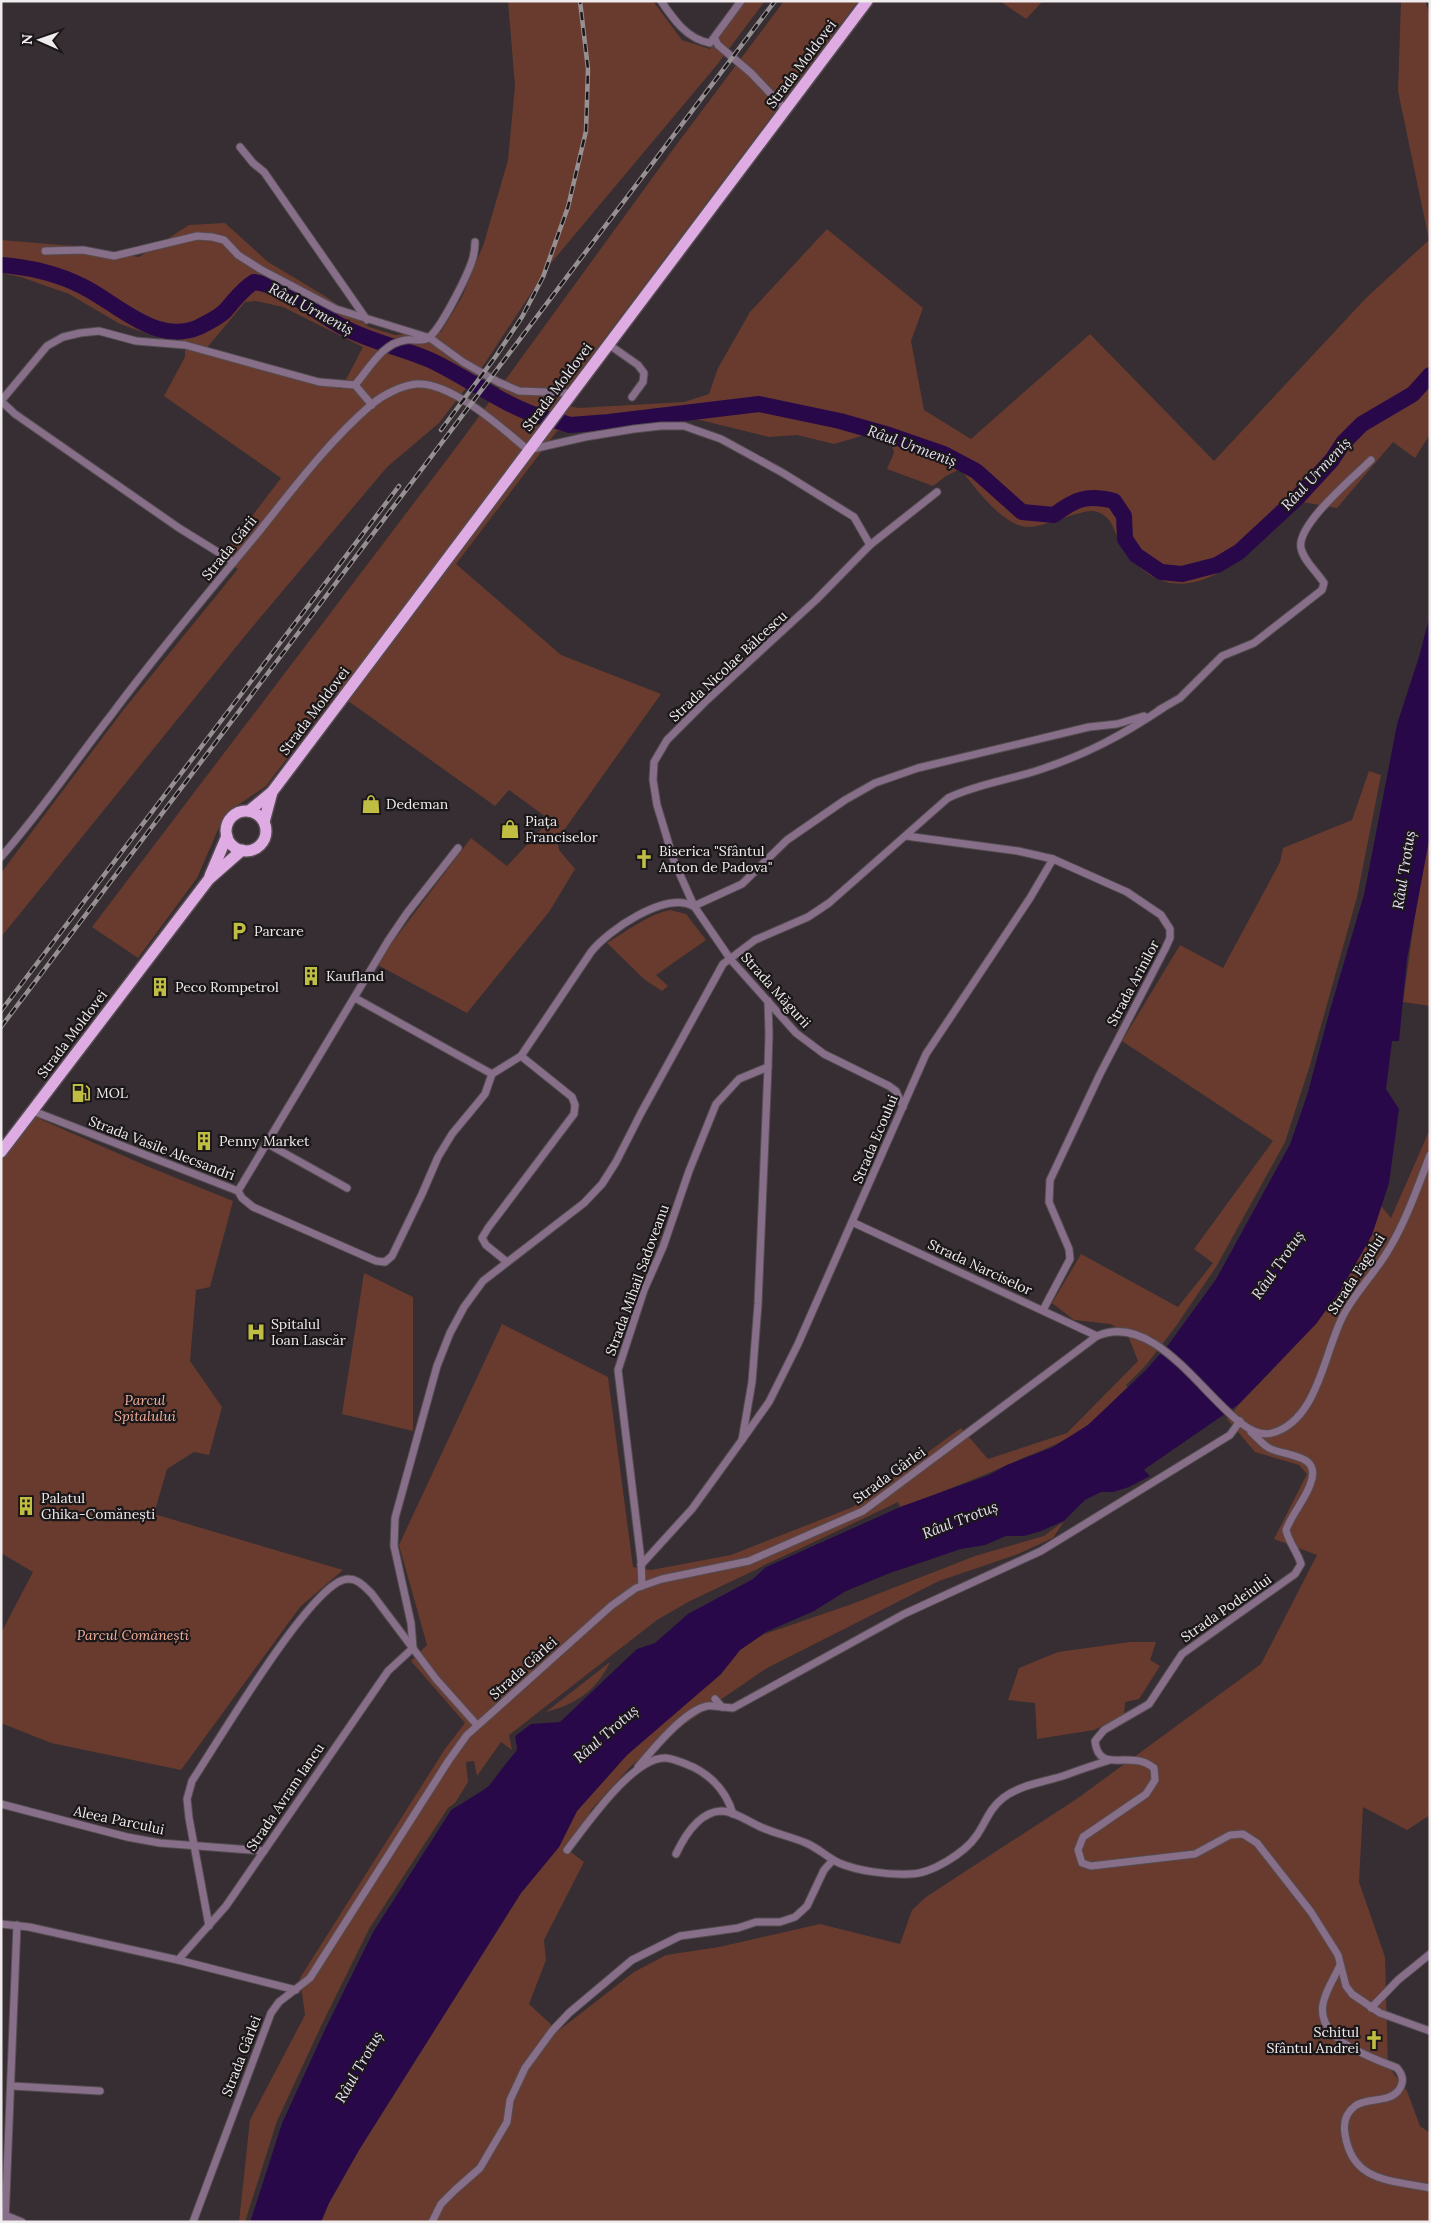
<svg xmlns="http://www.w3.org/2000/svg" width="1431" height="2223" font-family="Lora,serif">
<rect width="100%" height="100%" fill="#362e32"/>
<!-- green -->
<g fill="#683b2e" fill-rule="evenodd">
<path d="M508,1H653L682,40L710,49L746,1H765L716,66L551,263L483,366L439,423L387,467L249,631L1,937V873L124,709L238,569L221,557L281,478L164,396L185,357V347L120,324L69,294L21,277L1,273V240L74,246L139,257L189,225L225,223L268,262L325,296L369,327L395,335L441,332L462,297L484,243L508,160L515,86ZM256,301L283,307L363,347L341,389L205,350L245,302Z"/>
<path d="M784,1H858L555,404L579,408L684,402L709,394L718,368L750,312L827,229L923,308L911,341L924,410L971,439L1090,334L1214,461L1366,298L1429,240L1398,91L1401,1H1425L1430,14V434L1415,458L1393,442L1337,508L1302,502C1254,550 1179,633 1121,545C1113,531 1114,516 1094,511C1086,510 1066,517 1057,520C1048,523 1038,527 1028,527C1002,526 975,487 960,469L946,476L933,486L887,469L894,453L892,445L865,435L834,444L797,435L769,437L692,418L557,431L456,564L561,655L661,694L557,840L559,850L575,869L549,912L467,1013L376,964L471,838L507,866L550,820L509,790L495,806L337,693L266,786L235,807L223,818L197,878L138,958L92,927L461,441L674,148Z"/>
<path d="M1000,1H1043L1026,19Z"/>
<path d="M1369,771L1381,775L1357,897L1310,1065L1285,1142L1216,1267L1176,1326L1144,1368L1126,1385L1128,1387C1115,1399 1102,1413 1089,1424C1064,1444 1035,1452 1007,1465C974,1480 939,1492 905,1507H900L898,1502L688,1602L657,1620L509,1735L512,1750L501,1742L477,1776L474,1761L466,1762L468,1782L455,1803L448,1808L369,1929L322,2024L277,2121L245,2222H239L250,2120L305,2015L300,1978L445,1749L465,1723L411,1661L427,1645L399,1545L502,1324L608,1377L633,1567L651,1570L731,1555L853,1507L961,1428L988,1459L1067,1433L1138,1361L1129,1338L1111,1324L1074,1320L1052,1303L1081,1254L1178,1307L1213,1263L1194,1249L1273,1141L1122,1041L1180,945L1223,968L1280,862L1283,848L1352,820Z"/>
<path d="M1430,835V1006L1403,1002L1417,900Z"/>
<path d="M670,910L686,914L706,940L656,975L668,986L662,991L645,980L607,943C627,931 647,915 670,910Z"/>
<path d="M26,1109L42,1120L149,1167L233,1201L210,1287L196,1290L190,1361L222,1407L209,1455L194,1452L167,1469L154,1514L343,1570L300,1607L181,1770L51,1743L1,1723V1633L33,1572L1,1553V1147Z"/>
<path d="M1430,1129V1815L1407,1830L1363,1807L1359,1882L1385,1957L1388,2066L1407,2091L1420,2126L1430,2133V2222H321L329,2203L359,2150L521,1893L559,1847L577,1811L627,1755L721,1674L740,1650L762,1635L852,1604L975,1556L1044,1536L1064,1521L1053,1538L1018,1554L939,1581L767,1668L682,1726L632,1765L591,1810L571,1852L584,1862L544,1940L546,1960L529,2004L558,2031L634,1972L666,1955L719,1947L820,1924L900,1944L912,1910L926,1897L1078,1798L1261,1664L1317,1555L1274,1539L1307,1474L1299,1465L1255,1452L1227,1419L1238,1405C1298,1344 1354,1288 1381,1206L1391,1218Z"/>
<path d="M364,1273L413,1297V1431L342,1414Z"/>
<path d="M1130,1642H1156L1150,1660L1160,1666L1139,1699L1125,1702L1124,1715L1094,1730L1037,1739L1035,1703L1008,1700L1019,1668L1058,1652Z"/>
<path d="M610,1662C596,1691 576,1704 546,1712Z"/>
</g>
<!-- water -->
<path fill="#280849" d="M1430,617V835L1407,959L1399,1041H1392L1386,1089L1399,1109L1389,1183L1372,1235L1342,1288L1316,1324L1238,1405L1145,1469L1150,1476L1129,1487L1113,1492H1101L1085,1500L1064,1521L1041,1531L1024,1536H1006L985,1545L961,1549L890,1573L846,1591L814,1611L766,1632L740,1650L721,1674L627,1755L577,1811L559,1847L521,1893L359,2150L329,2203L321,2222H250L282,2123L326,2027L373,1932L451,1810L485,1789L517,1750L515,1736L531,1724L560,1722L637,1649L655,1643L688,1614L753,1579L766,1567L900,1507L989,1475L1007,1465L1053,1447L1088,1425L1146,1370L1168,1345L1216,1279L1290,1144L1307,1095L1329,1013L1364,894L1397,724Z"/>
<!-- pier -->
<g fill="#362e32">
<path d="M1430,614L1419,657L1397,724L1364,894L1329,1013L1307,1095L1290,1144L1216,1279L1168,1345L1128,1387L1126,1386L1167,1343L1214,1278L1287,1143L1305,1095L1326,1013L1361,894L1395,723L1427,616Z"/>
<path d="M1238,1405L1233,1412L1148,1470L1152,1474L1150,1476L1144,1470Z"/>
<path d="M899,1505L900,1507L757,1571L764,1565Z"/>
<path d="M529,1721H534L515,1736L517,1749L489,1786L451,1810L373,1932L326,2027L282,2123L250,2222H248L280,2122L324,2026L371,1931L450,1808L488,1784L514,1749L513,1734Z"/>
</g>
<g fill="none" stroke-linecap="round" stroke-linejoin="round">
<!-- river -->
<g stroke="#280849" stroke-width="16">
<path d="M1,265C28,267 58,274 82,286C117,303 156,346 199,327C207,323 219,317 225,311C235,300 241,290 254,282C288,287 312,310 341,326C370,342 401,347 430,360C467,377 507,408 545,418"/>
<path d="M557,421L570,425L609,422L759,404L840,421L889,435L944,454L976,471L1022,512L1054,515C1075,499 1087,494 1114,501L1124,516L1125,539L1136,555L1161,572L1182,574L1217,565L1239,552L1296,499L1332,460L1343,443L1362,424L1413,394L1430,375"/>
</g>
<!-- minor casing -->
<g stroke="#544c50" stroke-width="9">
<g id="minor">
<path d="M661,1C674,20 687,39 710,43L741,1"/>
<path d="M715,39L718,45L751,73L785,109"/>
<path d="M240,147L253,163L264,172L367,320"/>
<path d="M45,251L83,250L114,256L197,236L212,237L224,240L238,255L260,269L336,309L430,338L463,362L498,382L519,391L571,393"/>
<path d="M608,344L638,365L644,373L643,382L632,397"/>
<path d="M355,385C369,369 382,343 406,340C413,339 422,342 428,338C440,331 467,276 472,261C474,255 475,249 475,242"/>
<path d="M1,401L47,346L63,337L80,333L99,331L136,341L185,345L319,382L355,385L372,405"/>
<path d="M1,401L15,414L179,528L234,562"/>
<path d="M1159,710L1180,698L1222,656L1254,643L1322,590L1324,583C1317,572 1303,560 1301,548C1296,525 1354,477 1371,460"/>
<path d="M906,836L1018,851L1053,859L1127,892L1161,915L1170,929V938L1165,949L1100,1074L1050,1180L1049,1202L1069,1249L1070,1259L1043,1310"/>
<path d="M1,857C41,812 75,761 112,714C158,652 208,593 257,534C293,489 328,442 372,404C383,395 402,385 417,384C452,382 503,429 528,450L585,437L634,429L661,426H684L721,439L783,473L854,517L870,545"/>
<path d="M694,906L742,884L787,840L845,800L875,783L918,768L1089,727L1117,724L1144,716"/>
<path d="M355,998L492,1074L521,1056L591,952C608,930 666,891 693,906"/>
<path d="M903,1107L896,1091L889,1086L824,1054L796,1033L731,960L694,906L674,861L657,805L653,780L654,762L667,740L705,702L816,600L870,545L937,492"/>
<path d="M33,1111L238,1191L388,941L407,913L458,848"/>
<path d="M268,1144L347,1188"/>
<path d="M238,1191L242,1198L253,1207L376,1261L385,1262L392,1256L422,1194L438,1157L452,1134L485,1094L492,1074"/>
<path d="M852,1222L1097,1336"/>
<path d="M507,1262L486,1245L482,1238L488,1228L574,1114L575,1105L572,1097L521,1056"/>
<path d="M1251,1432C1257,1437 1262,1444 1269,1448C1286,1457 1323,1453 1310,1485C1304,1501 1292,1514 1286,1530C1289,1543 1297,1551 1301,1564L1295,1574L1182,1654L1149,1704L1104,1730L1095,1741C1098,1771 1123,1755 1143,1762C1147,1763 1151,1766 1154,1768L1155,1780L1146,1794L1083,1837L1078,1850L1082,1863L1091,1866L1195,1854L1230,1835L1243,1834L1257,1843L1311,1912L1338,1955L1346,1986L1352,1994L1380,2013L1430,2031"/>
<path d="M742,1440L769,1402L798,1344L926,1054L1030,898L1053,859"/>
<path d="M641,1565L692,1509L742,1440L752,1382L758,1304L768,1067"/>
<path d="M642,1586L641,1560L618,1370L644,1290L663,1247L689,1171L716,1104L739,1079L768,1067L769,1034L768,1001"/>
<path d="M715,1699L722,1707L733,1708L904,1614L1041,1551L1230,1435L1240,1421"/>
<path d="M638,1767C653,1749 684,1711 707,1706C711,1705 718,1707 722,1707"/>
<path d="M1,1804L127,1837L160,1843L264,1851"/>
<path d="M567,1850C586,1826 633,1756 666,1758C676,1759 686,1764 695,1768C714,1778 727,1794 733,1814"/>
<path d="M676,1854C684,1837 699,1812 721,1811C735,1811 750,1823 763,1828C777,1834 792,1837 806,1843C818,1848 827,1857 839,1863C858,1871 888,1875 910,1874C931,1874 965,1853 977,1835C986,1822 989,1809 1003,1798C1020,1785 1043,1782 1063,1776C1079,1770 1094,1765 1110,1760"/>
<path d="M1,1924L29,1927L178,1960L296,1990"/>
<path d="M209,1926L189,1818L187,1799L192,1781C218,1742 306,1592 343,1580C356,1576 364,1586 372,1594L436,1679L477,1725"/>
<path d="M178,1960L226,1906L388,1671L413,1648L411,1623L394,1546L395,1518L437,1366L450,1333L464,1307L483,1281L584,1203L602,1184L616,1162L641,1113L723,964L755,940L808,917L829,903L948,798C977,784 1009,780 1039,770C1087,754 1121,736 1163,708"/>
<path d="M1340,1965C1335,1977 1325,1991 1323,2004C1316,2040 1371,2057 1397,2068C1403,2075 1405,2082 1398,2091C1388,2103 1367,2097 1355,2106C1346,2113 1343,2123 1345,2134C1352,2182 1390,2180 1430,2188"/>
<path d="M1371,2008L1398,1980L1430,1954"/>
<path d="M12,2086L100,2091"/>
<path d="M2,2214L22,2222"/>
<path d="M5,2222L17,1925"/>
<path d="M193,2222L271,2013L279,2002L310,1978L449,1760L467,1735L611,1606L636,1588L662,1579L749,1561L863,1511L1097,1336C1168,1305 1227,1446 1272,1433C1319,1420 1324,1350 1344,1314C1356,1291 1376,1272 1389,1249C1406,1221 1418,1186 1430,1155"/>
<path d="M432,2222L441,2204L455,2190L480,2168L507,2122L510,2100L525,2068L552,2031L569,2013L632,1960L680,1936L738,1928L756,1922H780L795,1917L807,1906L824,1870L833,1860"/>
</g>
</g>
<!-- primary casing -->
<g stroke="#544c50" stroke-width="14">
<g id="primary">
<path d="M249,811L272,792L867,1"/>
<circle cx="246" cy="831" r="20"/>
<path d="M264,822L272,792"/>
<path d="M210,876L227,836"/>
<path d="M1,1152L209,879L242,850"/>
</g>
</g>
<!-- minor -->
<use href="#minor" stroke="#876f89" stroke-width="7"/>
<!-- primary -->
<use href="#primary" stroke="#deace2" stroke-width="11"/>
<!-- rail casing -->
<g stroke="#979093" stroke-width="4.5">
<g id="rail">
<path d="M441,430L496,356L522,317L543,277L568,207L586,131L588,69L580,1"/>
<path d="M1,1011L399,486"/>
<path d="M1,1027L775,1"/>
</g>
</g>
<!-- rail -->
<use href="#rail" stroke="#1b1719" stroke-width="2.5" stroke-dasharray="8" stroke-linecap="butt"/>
</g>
<!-- icons -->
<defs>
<g id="shop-bare" transform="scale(1.5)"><path d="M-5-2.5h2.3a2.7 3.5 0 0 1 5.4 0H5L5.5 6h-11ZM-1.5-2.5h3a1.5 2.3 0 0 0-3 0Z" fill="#bfbe42" stroke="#1b1719" stroke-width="2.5" paint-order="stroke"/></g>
<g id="church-bare" transform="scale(1.5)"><path d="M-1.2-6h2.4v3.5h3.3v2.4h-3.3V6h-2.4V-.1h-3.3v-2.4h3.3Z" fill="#bfbe42" stroke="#1b1719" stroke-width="2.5" paint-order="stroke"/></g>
<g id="parking-bare" transform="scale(1.5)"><path d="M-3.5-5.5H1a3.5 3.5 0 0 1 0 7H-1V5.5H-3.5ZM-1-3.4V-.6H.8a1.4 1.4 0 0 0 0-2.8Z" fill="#bfbe42" stroke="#1b1719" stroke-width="2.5" paint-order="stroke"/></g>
<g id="building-bare" transform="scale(1.5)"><path d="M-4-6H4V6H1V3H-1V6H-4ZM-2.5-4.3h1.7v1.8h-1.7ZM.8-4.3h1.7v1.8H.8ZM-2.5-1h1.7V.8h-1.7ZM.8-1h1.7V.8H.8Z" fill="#bfbe42" stroke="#1b1719" stroke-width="2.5" paint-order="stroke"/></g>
<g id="fuel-bare" transform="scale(1.5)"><path d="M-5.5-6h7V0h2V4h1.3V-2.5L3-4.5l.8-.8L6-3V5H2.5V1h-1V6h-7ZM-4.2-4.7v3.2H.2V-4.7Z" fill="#bfbe42" stroke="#1b1719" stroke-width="2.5" paint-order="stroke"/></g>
<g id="hospital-bare" transform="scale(1.5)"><path d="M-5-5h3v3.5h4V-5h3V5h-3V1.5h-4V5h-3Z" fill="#bfbe42" stroke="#1b1719" stroke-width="2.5" paint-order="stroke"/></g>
</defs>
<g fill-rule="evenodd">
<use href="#shop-bare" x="371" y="804"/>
<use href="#shop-bare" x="510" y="829"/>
<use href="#church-bare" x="644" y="859"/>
<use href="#parking-bare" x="239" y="931"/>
<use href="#building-bare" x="311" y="976"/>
<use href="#building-bare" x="160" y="987"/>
<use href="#fuel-bare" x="81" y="1093"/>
<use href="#building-bare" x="204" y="1141"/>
<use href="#hospital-bare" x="256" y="1332"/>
<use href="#building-bare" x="26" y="1506"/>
<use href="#church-bare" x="1374" y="2040"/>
</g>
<g text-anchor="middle" stroke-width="4.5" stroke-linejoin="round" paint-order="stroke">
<!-- street labels -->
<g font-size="14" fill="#f0ebed" stroke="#1b1719">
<text transform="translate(801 64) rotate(-53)" y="5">Strada Moldovei</text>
<text transform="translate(557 387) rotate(-53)" y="5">Strada Moldovei</text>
<text transform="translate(229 548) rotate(-51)" y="5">Strada Gării</text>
<text transform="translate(728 666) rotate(-43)" y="5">Strada Nicolae Bălcescu</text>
<text transform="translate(314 711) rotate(-53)" y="5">Strada Moldovei</text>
<text transform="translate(1133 983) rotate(-62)" y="5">Strada Arinilor</text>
<text transform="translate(776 990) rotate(48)" y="5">Strada Măgurii</text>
<text transform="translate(72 1034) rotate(-53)" y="5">Strada Moldovei</text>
<text transform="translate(875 1139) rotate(-67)" y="5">Strada Ecoului</text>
<text transform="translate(162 1148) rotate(21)" y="5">Strada Vasile Alecsandri</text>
<text transform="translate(980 1267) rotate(25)" y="5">Strada Narciselor</text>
<text transform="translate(1356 1274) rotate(-57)" y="5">Strada Fagului</text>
<text transform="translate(637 1280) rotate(-70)" y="5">Strada Mihail Sadoveanu</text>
<text transform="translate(889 1475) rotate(-36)" y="5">Strada Gârlei</text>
<text transform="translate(1226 1608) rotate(-35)" y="5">Strada Podeiului</text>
<text transform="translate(523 1668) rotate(-42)" y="5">Strada Gârlei</text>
<text transform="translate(285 1797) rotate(-56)" y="5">Strada Avram Iancu</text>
<text transform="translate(119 1820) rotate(12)" y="5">Aleea Parcului</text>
<text transform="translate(241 2056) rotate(-69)" y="5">Strada Gârlei</text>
</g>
<!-- poi labels -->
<g font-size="14" fill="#f0ebed" stroke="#1b1719" text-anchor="start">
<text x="386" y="809">Dedeman</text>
<text x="525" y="826">Piața<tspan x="525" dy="16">Franciselor</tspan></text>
<text x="659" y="856">Biserica "Sfântul<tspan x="659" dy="16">Anton de Padova"</tspan></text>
<text x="254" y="936">Parcare</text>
<text x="326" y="981">Kaufland</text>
<text x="175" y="992">Peco Rompetrol</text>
<text x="96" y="1098">MOL</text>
<text x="219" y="1146">Penny Market</text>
<text x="271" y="1329">Spitalul<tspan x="271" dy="16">Ioan Lascăr</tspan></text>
<text x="41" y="1503">Palatul<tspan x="41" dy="16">Ghika-Comănești</tspan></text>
<text x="1359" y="2037" text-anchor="end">Schitul<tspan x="1359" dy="16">Sfântul Andrei</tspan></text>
</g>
<!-- park labels -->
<g font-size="14" font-style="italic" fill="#f2af9c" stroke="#1b1719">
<text x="145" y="1405">Parcul<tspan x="145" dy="16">Spitalului</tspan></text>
<text x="133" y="1640">Parcul Comănești</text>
</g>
<!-- water labels -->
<g font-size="15" font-style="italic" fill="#e5def3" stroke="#1b1719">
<text transform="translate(311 309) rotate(28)" y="5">Râul Urmeniș</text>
<text transform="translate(912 446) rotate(20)" y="5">Râul Urmeniș</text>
<text transform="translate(1316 474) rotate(-47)" y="5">Râul Urmeniș</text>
<text transform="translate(1404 870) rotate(-81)" y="5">Râul Trotuș</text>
<text transform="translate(1278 1265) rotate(-55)" y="5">Râul Trotuș</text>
<text transform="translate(960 1520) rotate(-21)" y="5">Râul Trotuș</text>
<text transform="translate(606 1734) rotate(-41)" y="5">Râul Trotuș</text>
<text transform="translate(359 2067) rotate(-60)" y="5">Râul Trotuș</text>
</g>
</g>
<!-- border -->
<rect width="1431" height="2223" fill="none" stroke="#f0ebed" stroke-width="5"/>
<!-- north arrow -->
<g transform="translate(40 40) rotate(272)" stroke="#1b1719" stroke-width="4" paint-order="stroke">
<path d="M0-4L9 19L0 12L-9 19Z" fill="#f0ebed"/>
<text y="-8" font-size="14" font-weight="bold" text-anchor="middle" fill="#f0ebed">N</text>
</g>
</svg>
